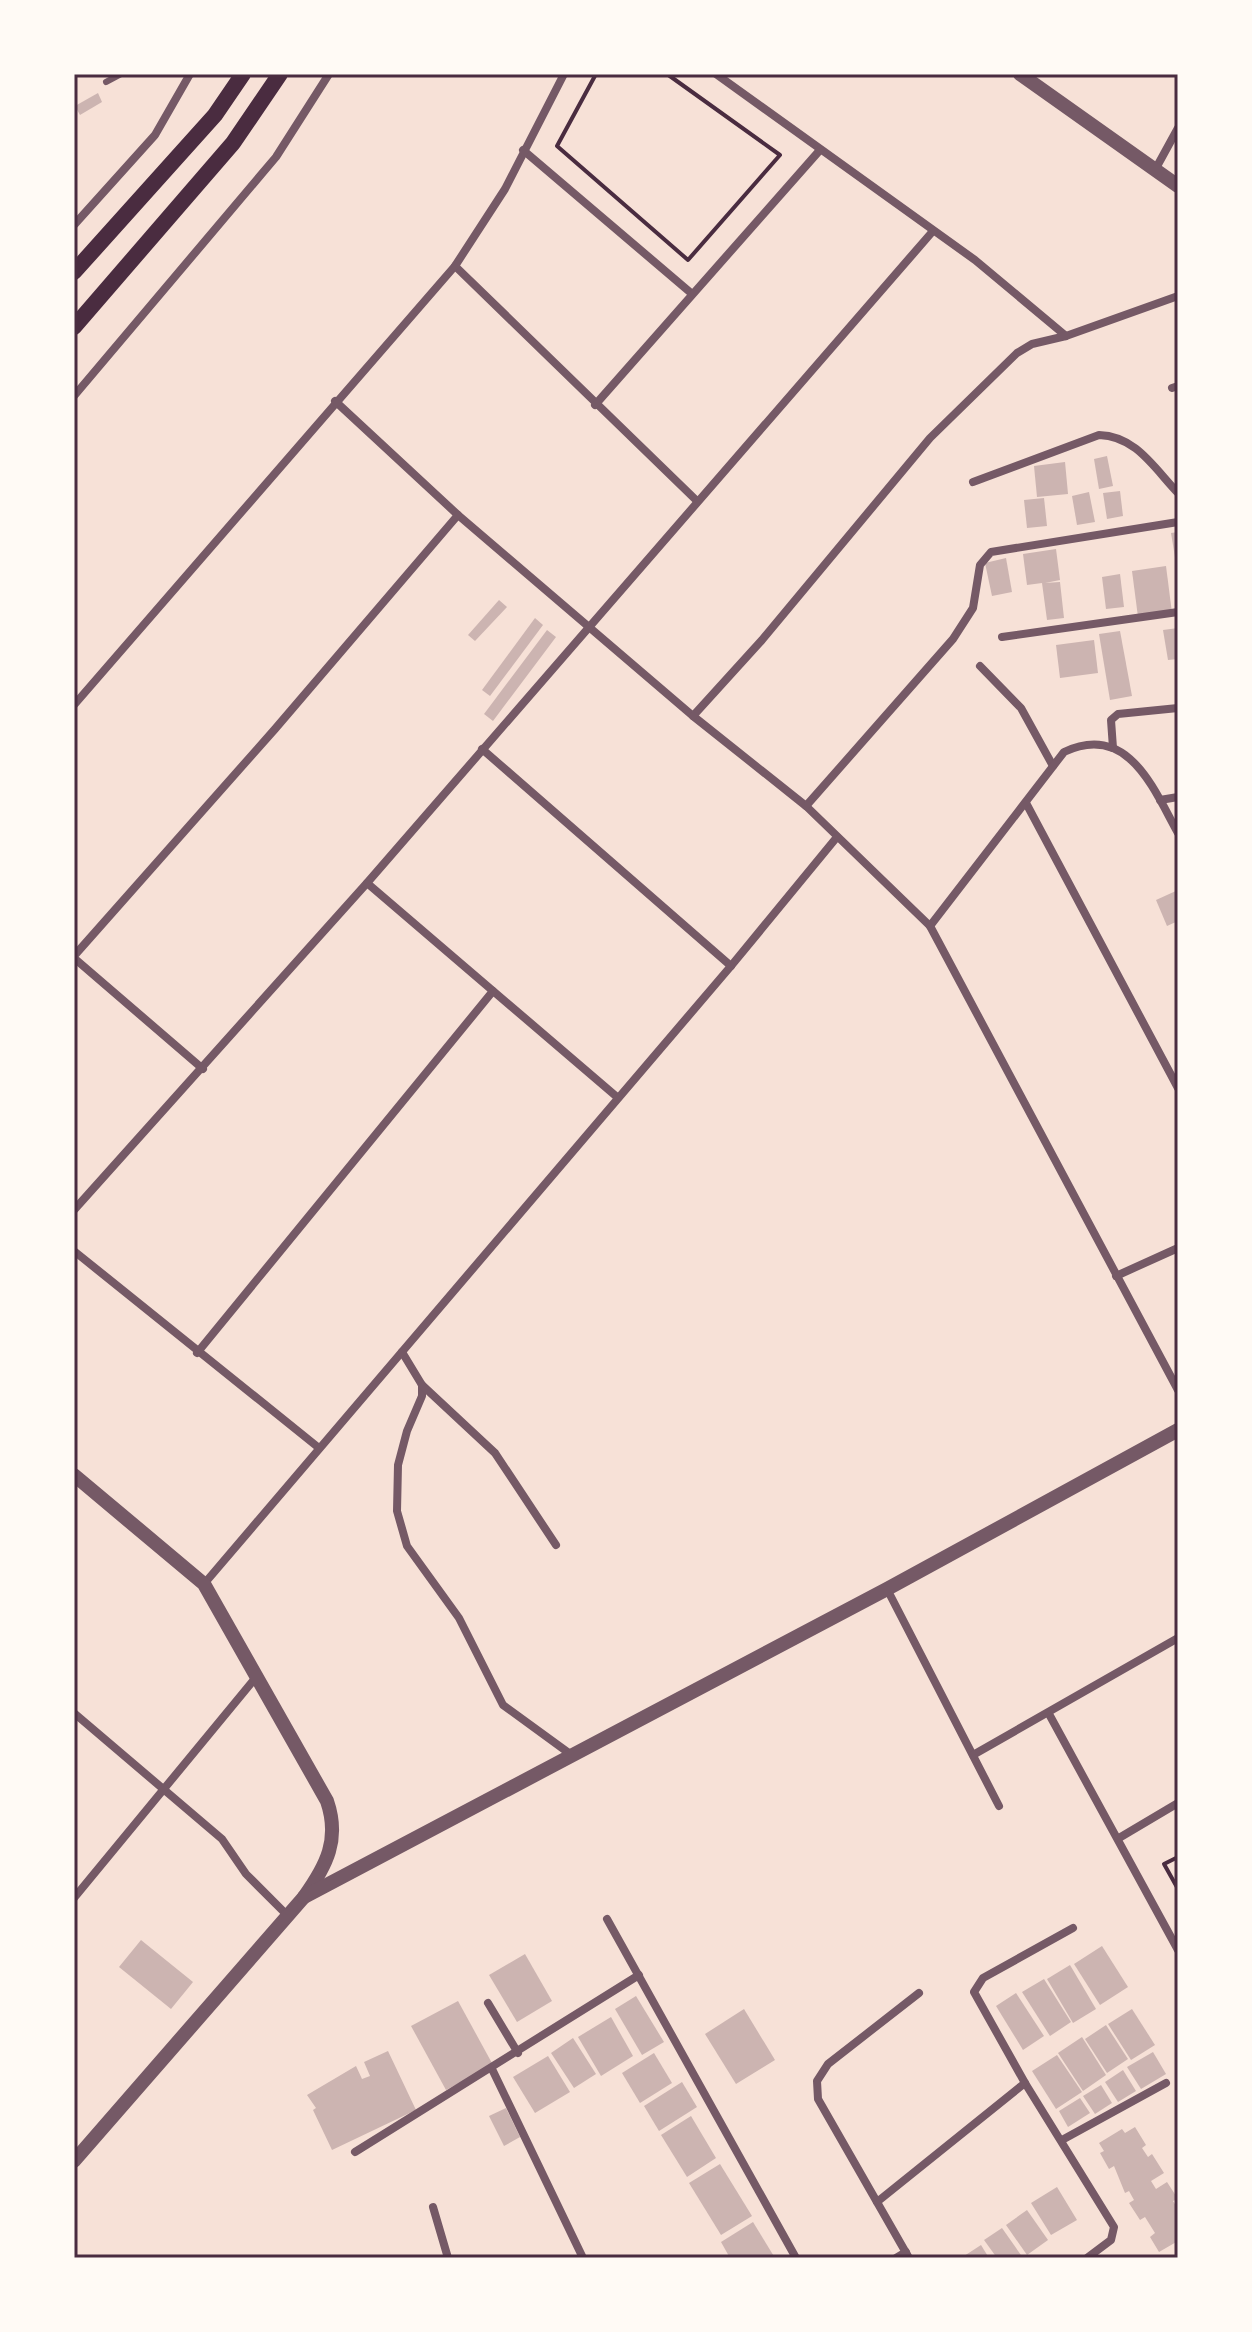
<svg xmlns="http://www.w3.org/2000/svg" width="1252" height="2332" font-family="Rubik,sans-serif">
<rect width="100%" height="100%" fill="#f7e1d7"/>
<!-- building -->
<g fill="#ccb4b1">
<path d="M98,93L102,102L80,115L75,106Z"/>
<path d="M1107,456L1113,486L1099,489L1094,459Z"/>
<path d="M1065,462L1068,494L1037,497L1034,466Z"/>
<path d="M1120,491L1123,516L1107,519L1103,493Z"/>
<path d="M1089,492L1095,522L1077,525L1072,496Z"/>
<path d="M1044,498L1047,526L1027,528L1024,500Z"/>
<path d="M1178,532V563H1176L1171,533Z"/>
<path d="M1056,549L1060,580L1045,583L1060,582L1064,618L1047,620L1042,583L1027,585L1023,554Z"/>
<path d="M1006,558L1012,592L992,596L985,563Z"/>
<path d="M1166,566L1172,613L1138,617L1132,571Z"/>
<path d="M1120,574L1124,607L1106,609L1102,577Z"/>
<path d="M499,600L507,607L475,641L468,635Z"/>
<path d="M535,618L543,625L490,696L482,690Z"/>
<path d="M1178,628V659L1168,660L1163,630Z"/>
<path d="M547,630L556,637L493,721L484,714Z"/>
<path d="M1120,631L1132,696L1110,700L1099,634Z"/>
<path d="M1094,640L1098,673L1060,678L1056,645Z"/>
<path d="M1178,890V921L1167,926L1156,900Z"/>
<path d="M141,1940L193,1982L171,2009L119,1967Z"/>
<path d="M1102,1946L1128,1987L1100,2005L1074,1964Z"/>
<path d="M525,1954L552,2001L517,2022L489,1975Z"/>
<path d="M1070,1965L1096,2009L1073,2023L1047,1979Z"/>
<path d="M1044,1979L1071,2022L1050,2036L1022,1992Z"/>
<path d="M1016,1993L1044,2036L1023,2050L996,2006Z"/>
<path d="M636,1996L664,2042L642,2055L615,2009Z"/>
<path d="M458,2001L493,2065L446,2090L411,2026Z"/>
<path d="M744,2009L775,2060L736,2084L705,2034Z"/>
<path d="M1132,2009L1155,2045L1131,2060L1108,2024Z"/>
<path d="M611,2017L633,2056L601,2076L578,2037Z"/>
<path d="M1106,2025L1128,2059L1107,2073L1085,2039Z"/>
<path d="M1082,2037L1106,2075L1083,2091L1058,2053Z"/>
<path d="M573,2038L596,2074L574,2088L551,2053Z"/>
<path d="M388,2051L416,2110L332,2150L313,2110L316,2108L307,2095L356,2066L362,2079L370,2076L364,2062Z"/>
<path d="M1153,2052L1166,2074L1141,2089L1127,2067Z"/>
<path d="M654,2053L672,2083L640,2103L622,2073Z"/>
<path d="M1057,2055L1082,2092L1056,2109L1032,2071Z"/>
<path d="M548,2056L570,2092L535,2113L513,2077Z"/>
<path d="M1123,2070L1136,2091L1118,2102L1105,2082Z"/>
<path d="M682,2082L697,2107L659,2131L644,2106Z"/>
<path d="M1101,2085L1112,2103L1095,2114L1083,2096Z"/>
<path d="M1080,2098L1090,2113L1068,2127L1059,2111Z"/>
<path d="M506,2108L520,2137L504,2146L489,2116Z"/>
<path d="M691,2116L716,2158L687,2177L661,2135Z"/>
<path d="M1135,2127L1146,2145L1142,2148L1148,2157L1152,2154L1164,2173L1151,2181L1156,2189L1167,2182L1178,2199L1173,2201L1178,2209V2241L1159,2252L1150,2237L1155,2233L1145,2217L1140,2220L1129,2203L1134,2200L1129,2191L1125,2193L1114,2166L1109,2169L1100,2153L1104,2151L1099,2143L1122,2129L1125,2133Z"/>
<path d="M720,2164L752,2216L721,2235L689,2183Z"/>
<path d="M1057,2187L1077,2220L1051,2235L1031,2203Z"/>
<path d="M1027,2210L1048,2240L1027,2255L1006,2225Z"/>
<path d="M753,2222L775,2258H730L721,2242Z"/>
<path d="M1002,2228L1023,2258H997L984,2240Z"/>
<path d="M981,2245L989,2258H961Z"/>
</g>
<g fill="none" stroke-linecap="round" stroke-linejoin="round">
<!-- path -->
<g stroke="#4a2c40" stroke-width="4">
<path d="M596,74L557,146L688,260L780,155L667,74"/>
<path d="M1178,1824V1831"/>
<path d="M1178,1857L1164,1864L1178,1889"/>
</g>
<!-- service -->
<path stroke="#755966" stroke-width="6" d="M106,82L121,74"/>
<!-- minor -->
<g stroke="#755966" stroke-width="8">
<path d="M716,74L975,260L1066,336"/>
<path d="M523,150L691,293"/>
<path d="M1155,170L1178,128"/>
<path d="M74,225L155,135L190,74"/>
<path d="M455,266L697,501"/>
<path d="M1172,388L1178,386"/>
<path d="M74,396L276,157L329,74"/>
<path d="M335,401L458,515L693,716L806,806L930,926L1178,1390"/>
<path d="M595,405L820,150"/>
<path d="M973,482L1099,435C1136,436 1154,468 1178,493"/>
<path d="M1002,637L1178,612"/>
<path d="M980,666L1021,708L1053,766"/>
<path d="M74,705L455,266L505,189L564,74"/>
<path d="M693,716L762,640L930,438L1017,353L1032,344L1066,336L1178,296"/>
<path d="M1113,748L1111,720L1118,714L1178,708"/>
<path d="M482,749L731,966"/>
<path d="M1160,800L1178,797"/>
<path d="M1026,803L1178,1088"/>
<path d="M806,806L953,639L973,608L980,565L991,552L1178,522"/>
<path d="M367,883L617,1097"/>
<path d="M930,926L1064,752C1128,722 1153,788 1178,833"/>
<path d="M74,956L275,729L458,515"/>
<path d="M74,958L203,1069"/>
<path d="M74,1210L367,883L933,231"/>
<path d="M74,1251L319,1448"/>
<path d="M1116,1276L1178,1248"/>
<path d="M402,1352L422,1385V1396L407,1431L398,1465L397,1511L407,1546L459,1618L503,1705L573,1756"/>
<path d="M197,1353L493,991"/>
<path d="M422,1385L495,1453L556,1545"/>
<path d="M204,1584L731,966L837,837"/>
<path d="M887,1589L999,1806"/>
<path d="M74,1713L222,1839L246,1874L288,1916"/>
<path d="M1049,1714L1178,1950"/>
<path d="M973,1755L1178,1638"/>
<path d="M1119,1838L1178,1803"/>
<path d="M74,1898L257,1676"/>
<path d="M607,1919L796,2258"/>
<path d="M1073,1928L983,1978L974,1992L1025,2083L1114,2227L1111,2240L1087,2258"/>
<path d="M488,2003L518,2053"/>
<path d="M492,2069L583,2258"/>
<path d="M1062,2140L1166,2083"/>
<path d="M355,2152L639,1975"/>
<path d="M877,2202L1025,2083"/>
<path d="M433,2207L448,2258"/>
<path d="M896,2258L906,2252"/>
<path d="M909,2258L818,2099L817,2081L828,2064L919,1993"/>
</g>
<!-- tertiary -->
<g stroke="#755966" stroke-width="14">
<path d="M1020,74L1178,186"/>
<path d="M74,1475L204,1584L327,1801C340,1839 327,1865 304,1897L74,2161"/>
<path d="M304,1897L887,1589L1178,1430"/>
</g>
<!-- secondary -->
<g stroke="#4a2c40" stroke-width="16">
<path d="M74,272L215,115L243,74"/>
<path d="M74,327L233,143L280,74"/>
</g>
</g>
<!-- border -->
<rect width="1252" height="2332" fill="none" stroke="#fffaf5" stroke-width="152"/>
<rect x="76" y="76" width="1100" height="2180" fill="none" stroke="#4a2c40" stroke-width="3"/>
</svg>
